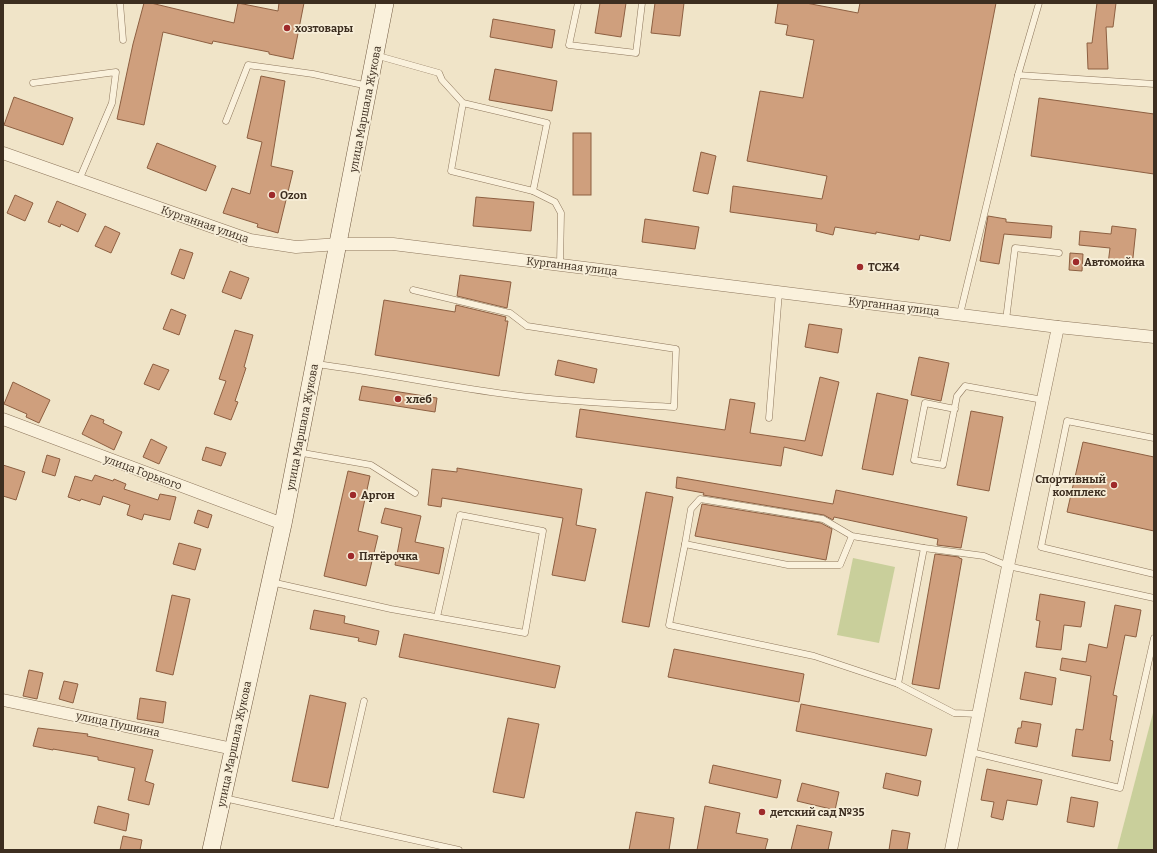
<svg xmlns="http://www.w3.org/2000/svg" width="1157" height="853" font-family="Bitter,serif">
<rect width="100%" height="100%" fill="#f0e4c8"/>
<!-- green -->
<g fill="#c9cf9b">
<path d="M853,558L895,567L879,643L837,635Z"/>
<path d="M1154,709V850H1117Z"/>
</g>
<!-- building -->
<g fill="#cf9f7d" stroke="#8d5f41">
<path d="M144,3H151L234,23L238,3L278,11L279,3H304L293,59L269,54V52L213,41L212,44L163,32L144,125L117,119L133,44Z"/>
<path d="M600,3H626L621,37L595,33Z"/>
<path d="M655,3H684L680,36L651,33Z"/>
<path d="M778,3H806L858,13L860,3H996L950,241L920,235L919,240L876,232V234L835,227L833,235L816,231L817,224L730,212L733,186L822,199L827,176L747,161L760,91L803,98L814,40L786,35L788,25L775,23Z"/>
<path d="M1097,3H1116L1113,27H1106L1108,69H1088L1087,43H1092Z"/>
<path d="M493,19L555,30L552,48L490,37Z"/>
<path d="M495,69L557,81L552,111L489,100Z"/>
<path d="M261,76L285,81L271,166L293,171L278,233L257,227L258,224L223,213L232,188L250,194L262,142L247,138Z"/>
<path d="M14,97L73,118L63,145L4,125Z"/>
<path d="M1039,98L1154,114V174L1031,156Z"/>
<rect x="573" y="133" width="18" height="62"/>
<path d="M157,143L216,166L206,191L147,168Z"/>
<path d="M701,152L716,156L708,194L693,191Z"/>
<path d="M15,195L33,203L25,221L7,213Z"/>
<path d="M476,197L534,202L531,231L473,226Z"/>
<path d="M57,201L86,214L78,232L61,224L60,227L48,222Z"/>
<path d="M988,216L1006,219V222L1052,226L1051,238L1004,234L999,264L980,261Z"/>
<path d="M645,219L699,227L695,249L642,242Z"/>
<path d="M105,226L120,233L111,253L95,246Z"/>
<path d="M1112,226L1136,229L1132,267L1108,264L1110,248L1079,245L1080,231L1111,234Z"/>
<path d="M180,249L193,253L184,279L171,274Z"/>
<path d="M1070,253L1083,254L1082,271L1069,270Z"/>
<path d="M230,271L249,278L241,299L222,292Z"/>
<path d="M460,275L511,282L507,308L457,296Z"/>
<path d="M384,300L455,312L456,305L506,317L505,321H508L499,376L375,355Z"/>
<path d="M171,309L186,315L179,335L163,329Z"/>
<path d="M809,324L842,329L838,353L805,347Z"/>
<path d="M235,330L253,335L244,367L246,368L235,401L238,402L231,420L214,414L226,381L219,379Z"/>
<path d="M919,357L949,363L941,401L911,395Z"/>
<path d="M558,360L597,369L594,383L555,375Z"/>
<path d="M153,364L169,370L159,390L144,384Z"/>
<path d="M820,377L839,382L822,456L784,447L781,466L576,437L580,409L725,430L730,399L755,403L750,433L805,441Z"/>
<path d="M13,382L50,400L39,423L26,417L27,414L4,404Z"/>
<path d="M362,386L437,398L435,412L359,400Z"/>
<path d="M877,393L908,400L893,475L862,469Z"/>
<path d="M971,411L1003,417L989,491L957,485Z"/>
<path d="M91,415L104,420L103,423L122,432L114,450L82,434Z"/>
<path d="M151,439L167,447L159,464L143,457Z"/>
<path d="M1083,442L1154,457V531L1067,512Z"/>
<path d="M206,447L226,453L221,466L202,460Z"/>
<path d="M47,455L60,459L55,476L42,472Z"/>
<path d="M3,465L25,472L16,500L3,496Z"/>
<path d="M457,468L582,489L576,525L596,529L585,581L552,575L563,518L442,498L441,507L428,505L432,469L457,472Z"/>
<path d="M348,471L370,476L358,531L378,536L366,586L324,576Z"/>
<path d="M95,475L113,481L114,479L126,484L124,489L158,500L160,494L176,497L170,520L144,514L142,520L127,515L130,505L103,496L100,505L81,499L80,501L68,497L75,476L92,481Z"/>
<path d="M677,477L833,504L836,490L967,517L961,548L937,545L938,539L834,517L833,520L824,515L703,495L704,493L676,488Z"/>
<path d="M646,492L673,497L649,627L622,622Z"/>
<path d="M702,504L821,523L832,529L826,560L695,536Z"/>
<path d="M385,508L421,516L415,542L444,548L439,574L395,565L402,528L381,523Z"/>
<path d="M198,510L212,515L208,528L194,523Z"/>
<path d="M179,543L201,549L195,570L173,564Z"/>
<path d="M935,554L959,557V558L962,559L939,689L912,684Z"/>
<path d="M1040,594L1085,602L1081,627L1064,625L1061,650L1036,647L1040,621L1036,620Z"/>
<path d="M172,595L190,599L173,675L156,671Z"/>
<path d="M1115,605L1141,610L1136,637L1125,635L1113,695L1117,696L1110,740L1113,741L1110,761L1072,756L1076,729L1083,730L1091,676L1060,670L1062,658L1086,662L1089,644L1107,648Z"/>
<path d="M314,610L345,616L344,623L379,631L376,645L358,641L359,638L310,629Z"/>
<path d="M404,634L560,666L555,688L399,657Z"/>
<path d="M674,649L804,674L799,702L668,677Z"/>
<path d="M29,670L43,673L37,699L23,696Z"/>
<path d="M1025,672L1056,678L1052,705L1020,699Z"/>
<path d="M64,681L78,684L73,703L59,699Z"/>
<path d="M310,695L346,703L328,788L292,781Z"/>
<path d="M140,698L166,702L163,723L137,719Z"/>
<path d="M801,704L932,729L926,756L796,731Z"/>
<path d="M508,718L539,724L524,798L493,792Z"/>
<path d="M1022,721L1041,724L1037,747L1015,743L1018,728H1021Z"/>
<path d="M38,728L88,734L87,736L153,750L145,781L154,784L149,805L128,800L135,768L98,760V757L53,749V750L33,746Z"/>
<path d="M713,765L781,780L777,798L709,783Z"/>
<path d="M987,769L1042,780L1037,805L1007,800L1003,820L991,817L994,802L981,800Z"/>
<path d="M886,773L921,781L918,796L883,788Z"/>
<path d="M802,783L839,792L835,810L797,801Z"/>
<path d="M1071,797L1098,802L1094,827L1067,822Z"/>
<path d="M98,806L129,814L126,831L94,823Z"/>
<path d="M705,806L740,813L736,833L768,839L765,850H697Z"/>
<path d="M636,812L674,818L669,850H629Z"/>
<path d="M797,825L832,832L828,850H791Z"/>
<path d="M892,830L910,833L907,850H889Z"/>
<path d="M123,836L142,840L140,850H120Z"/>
</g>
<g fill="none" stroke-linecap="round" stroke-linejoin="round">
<!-- service casing -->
<g stroke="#8d765c" stroke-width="7">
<g id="service">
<path d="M120,3L123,40"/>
<path d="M578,3L569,45L636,53L642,3"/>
<path d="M375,55L439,73L442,80L463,103L547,123L533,191"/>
<path d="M1018,75L1039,3"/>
<path d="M33,83L116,72L112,103L79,180"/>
<path d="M463,103L451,171L533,191L555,202L561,213L560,264"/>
<path d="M226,121L248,65L313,74L368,86"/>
<path d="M960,314L1018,75L1154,84"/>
<path d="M1006,320L1015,248L1059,253"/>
<path d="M315,364C381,372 447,387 513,395C567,402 621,404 674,407L676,349L527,326L510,313L413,290"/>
<path d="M955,409L925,403L914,460L943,465L957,396L965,386L1043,400"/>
<path d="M769,418L779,292"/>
<path d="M1154,438L1067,421L1041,547L1154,574"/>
<path d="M297,452L371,465L415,493"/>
<path d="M852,536L823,519L700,499L691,509L685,544L788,565H840L852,536L924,548L984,556L1008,566L1154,598"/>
<path d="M685,544L669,625L814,656L898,684L924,548"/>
<path d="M271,582L391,609L525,633L543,531L460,515L437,617"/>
<path d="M898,684L954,713L978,714"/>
<path d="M971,752L1120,788L1154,638"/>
<path d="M224,798L459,850"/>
<path d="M336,823L364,701"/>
</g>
</g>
<!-- minor casing -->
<g stroke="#8d765c" stroke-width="13">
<g id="minor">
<path d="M3,153L250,240L296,247L339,244H393L1058,327L1154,337"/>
<path d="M3,419L283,524"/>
<path d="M3,700L233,749"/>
<path d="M951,850L1008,566L1058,327"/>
</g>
</g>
<!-- secondary casing -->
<g stroke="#6f573f" stroke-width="18">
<path id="secondary" d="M211,850L283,524L385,3"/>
</g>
<!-- service -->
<use href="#service" stroke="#faf1dc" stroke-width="6"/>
<!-- minor -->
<use href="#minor" stroke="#faf1dc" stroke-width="12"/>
<!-- secondary -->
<use href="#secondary" stroke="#faf1dc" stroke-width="17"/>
</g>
<!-- markers -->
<g fill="#9e2a2b" stroke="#f7eed8" stroke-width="1.5">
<circle cx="287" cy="28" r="4"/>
<circle cx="272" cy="195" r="4"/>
<circle cx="1076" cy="262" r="4"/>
<circle cx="860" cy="267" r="4"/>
<circle cx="398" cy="399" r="4"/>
<circle cx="1114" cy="485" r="4"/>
<circle cx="353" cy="495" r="4"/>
<circle cx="351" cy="556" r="4"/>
<circle cx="762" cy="812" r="4"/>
</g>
<g text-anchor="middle" stroke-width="3.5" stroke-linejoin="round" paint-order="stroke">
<!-- poi labels -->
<g font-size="11" font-weight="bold" fill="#3d2e20" stroke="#f7eed8" text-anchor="start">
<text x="295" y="32">хозтовары</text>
<text x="280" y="199">Ozon</text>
<text x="1084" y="266">Автомойка</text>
<text x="868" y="271">ТСЖ4</text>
<text x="406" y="403">хлеб</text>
<text x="1106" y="483" text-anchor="end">Спортивный<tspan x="1106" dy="13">комплекс</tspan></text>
<text x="361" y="499">Аргон</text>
<text x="359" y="560">Пятёрочка</text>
<text x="770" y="816">детский сад №35</text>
</g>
<!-- street labels -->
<g font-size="11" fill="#3d2e20" stroke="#f7eed8">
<text transform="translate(365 109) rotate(-79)" y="4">улица Маршала Жукова</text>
<text transform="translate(205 224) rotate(19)" y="4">Курганная улица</text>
<text transform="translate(572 266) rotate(7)" y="4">Курганная улица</text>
<text transform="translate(894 306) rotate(7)" y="4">Курганная улица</text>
<text transform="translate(302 427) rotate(-79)" y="4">улица Маршала Жукова</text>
<text transform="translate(143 472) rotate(20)" y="4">улица Горького</text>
<text transform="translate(118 724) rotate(12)" y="4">улица Пушкина</text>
<text transform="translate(234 744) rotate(-78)" y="4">улица Маршала Жукова</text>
</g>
</g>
<!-- border -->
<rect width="1157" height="853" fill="none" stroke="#3d2e20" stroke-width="8"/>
</svg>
